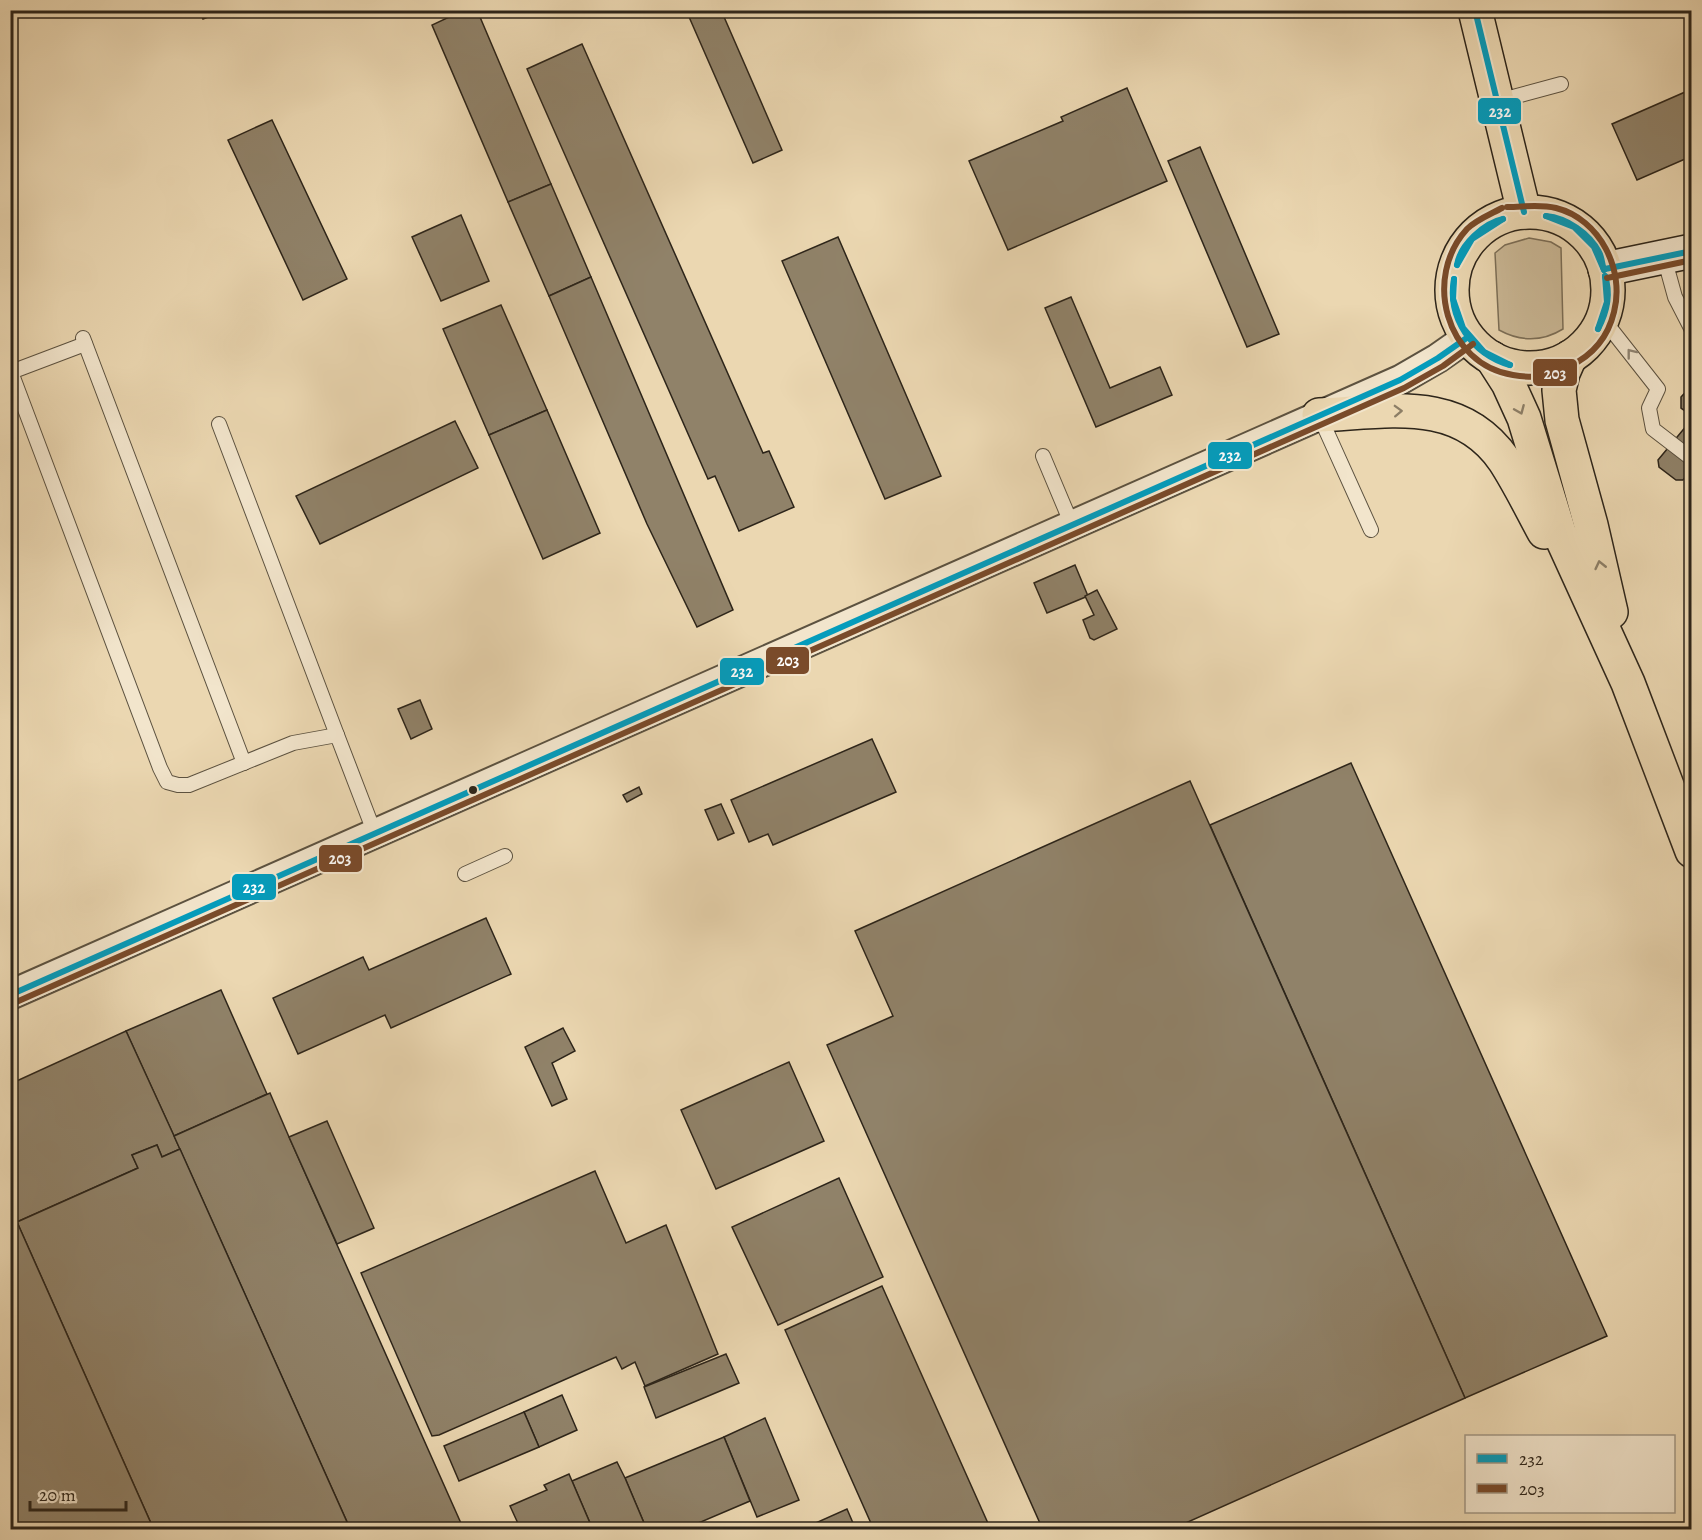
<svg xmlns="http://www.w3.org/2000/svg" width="1702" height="1540" font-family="Alegreya,serif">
<rect width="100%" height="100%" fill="#ebd7b1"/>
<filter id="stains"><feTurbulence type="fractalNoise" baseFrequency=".00333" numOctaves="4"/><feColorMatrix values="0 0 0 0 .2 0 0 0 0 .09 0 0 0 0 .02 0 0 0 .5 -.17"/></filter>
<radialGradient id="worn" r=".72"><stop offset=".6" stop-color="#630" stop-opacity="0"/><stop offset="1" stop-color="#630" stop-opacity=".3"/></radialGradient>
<!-- green -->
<path fill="#cbb997" stroke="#7c6f58" stroke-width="1.5" d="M1529,238L1551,242L1561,248L1563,329C1542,342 1521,342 1499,330L1495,253L1505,245Z"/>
<!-- building -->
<g fill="#908269" stroke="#2d251a" stroke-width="1.5">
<path d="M199,10H226L203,19Z"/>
<path d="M464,10H477L551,184L508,202L432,25Z"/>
<path d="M686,10H721L782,150L753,163Z"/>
<path d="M582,44L763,453L769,451L794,507L739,531L715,476L708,479L527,69Z"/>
<path d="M1127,88L1167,181L1008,250L969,161L1063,121L1061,117Z"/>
<path d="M1692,89V156L1637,180L1612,124Z"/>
<path d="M272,120L347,279L303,300L228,140Z"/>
<path d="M1200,147L1279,334L1247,347L1168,161Z"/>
<path d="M551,184L591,277L549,296L508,202Z"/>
<path d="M461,215L489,281L441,301L412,237Z"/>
<path d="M838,237L941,476L885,499L782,261Z"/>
<path d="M591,277L733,610L697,627L647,524L549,296Z"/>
<path d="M1071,297L1110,388L1160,367L1172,395L1096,427L1045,308Z"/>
<path d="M501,305L547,410L489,435L443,329Z"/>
<path d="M1692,385V416L1681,408V397Z"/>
<path d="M547,410L600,533L543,559L489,435Z"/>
<path d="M1692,419V469L1683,480H1676L1659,467L1658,460Z"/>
<path d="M455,421L478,468L320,544L296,496Z"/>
<path d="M1075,565L1088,596L1047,613L1034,583Z"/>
<path d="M1097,590L1117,629L1094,640L1090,638L1083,620L1094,615L1085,596Z"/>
<path d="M420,700L432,729L411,739L398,709Z"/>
<path d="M872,739L896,792L773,845L768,834L749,842L731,800Z"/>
<path d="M1351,763L1607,1336L1465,1398L1210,825Z"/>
<path d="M1190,781L1465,1398L1170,1530H1043L827,1045L893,1016L855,931Z"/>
<path d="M639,787L642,794L627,802L623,795Z"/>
<path d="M721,804L734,833L718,840L705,810Z"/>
<path d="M486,918L511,974L391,1028L385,1015L298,1054L273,998L363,957L369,970Z"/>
<path d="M221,990L267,1094L174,1136L126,1031Z"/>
<path d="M563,1028L575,1051L552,1063L567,1099L552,1106L525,1047Z"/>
<path d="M126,1031L180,1149L162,1157L157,1145L132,1155L138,1168L17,1222L10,1208V1084Z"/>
<path d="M789,1062L824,1141L716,1189L681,1110Z"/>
<path d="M270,1093L289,1137L464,1530H340L339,1526L347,1522L174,1136Z"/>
<path d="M327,1121L374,1228L337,1244L289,1137Z"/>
<path d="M157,1145L162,1157L180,1149L347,1522L331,1530H154L17,1222L138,1168L132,1155Z"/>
<path d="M595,1171L626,1243L666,1225L718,1354L645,1386L635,1362L622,1369L616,1357L439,1435L432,1436L361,1273Z"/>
<path d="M839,1178L883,1277L778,1325L732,1227Z"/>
<path d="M10,1208L17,1222L154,1530H21L10,1506Z"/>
<path d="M882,1286L991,1530H874L785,1330Z"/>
<path d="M726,1354L739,1383L656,1418L644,1387Z"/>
<path d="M562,1395L577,1430L539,1447L524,1412Z"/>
<path d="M524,1412L539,1447L459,1481L444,1446Z"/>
<path d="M765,1418L799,1500L757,1517L724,1437Z"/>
<path d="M724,1437L750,1501L682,1530H647L625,1478Z"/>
<path d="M617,1462L625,1478L647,1530H593L572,1481Z"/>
<path d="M569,1474L593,1530H521L510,1506L547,1490L544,1485Z"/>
<path d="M847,1509L856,1530H800Z"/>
</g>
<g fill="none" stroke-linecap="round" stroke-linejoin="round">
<!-- lane casing -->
<g stroke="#5c5240" stroke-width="16">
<g id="lane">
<path d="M1498,101L1561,84"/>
<path d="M1664,257L1675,297L1692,330"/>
<path d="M1603,319L1658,389L1649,408L1653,429L1692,459"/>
<path d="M83,338L244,763"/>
<path d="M85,344L11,372L160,768L167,782L178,785H189L293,743L337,735L375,834"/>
<path d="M1320,417L1371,530"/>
<path d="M219,424L337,735"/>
<path d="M1043,456L1072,525"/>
<path d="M465,874L505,856"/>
</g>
</g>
<!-- street casing -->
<g stroke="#5c5240" stroke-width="32">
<path id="street" d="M10,995L1400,380L1438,358L1468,337"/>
</g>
<!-- secondary casing -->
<g stroke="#2d251a" stroke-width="36">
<path id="secondary" d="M1605,269L1692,251"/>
</g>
<!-- primary casing -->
<g stroke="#2d251a" stroke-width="36">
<g id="primary">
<path d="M1475,10L1524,212"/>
<circle cx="1530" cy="290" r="78"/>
<path d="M1570,357L1563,373L1559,390L1562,420L1591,525L1611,612"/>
<path d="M1492,358L1508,383L1524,418L1559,532L1628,683L1692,851"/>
<path d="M1319,415C1387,412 1459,395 1504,460C1519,483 1531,508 1544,532"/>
</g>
</g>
<!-- lane -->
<use href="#lane" stroke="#f2e5cc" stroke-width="14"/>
<!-- street -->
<use href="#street" stroke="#f2e5cc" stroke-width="28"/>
<!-- secondary -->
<use href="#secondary" stroke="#f2e5cc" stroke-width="33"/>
<!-- primary -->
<use href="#primary" stroke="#ebd7b1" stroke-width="33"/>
<!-- bus-1 casing -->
<g stroke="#f2e5cc" stroke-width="10">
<g id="bus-1">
<path d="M1475,10L1524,212"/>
<path d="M1546,216C1567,218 1589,233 1599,252C1602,257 1602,265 1604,270"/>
<path d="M1546,216L1574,227L1594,247L1604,270"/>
<path d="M1457,265C1460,245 1484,223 1503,219"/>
<path d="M1457,265L1472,239L1503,219"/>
<path d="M1605,269L1692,251"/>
<path d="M1454,279L1453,299L1463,328L1484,352L1510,365"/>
<path d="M1454,279C1447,318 1472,354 1510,365"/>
<path d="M1598,329L1607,302L1605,276"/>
<path d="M1598,329C1607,312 1611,294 1605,276"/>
<path d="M10,995L1400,380L1438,358L1468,337"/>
</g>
</g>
<!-- bus-2 casing -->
<g stroke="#f2e5cc" stroke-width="10">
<g id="bus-2">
<path d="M1502,208C1491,214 1476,220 1467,229C1423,277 1445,364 1513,375C1525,377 1538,378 1549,375C1556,373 1563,369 1570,366C1593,355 1608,337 1614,312C1625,270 1600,219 1556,208C1539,204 1524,207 1507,207"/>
<path d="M1607,278L1692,260"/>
<path d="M14,1003L1404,388L1443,366L1473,344"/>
</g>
</g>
<!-- bus-1 -->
<use href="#bus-1" stroke="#049cbc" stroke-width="6"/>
<!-- bus-2 -->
<use href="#bus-2" stroke="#7a4b2a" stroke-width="6"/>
</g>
<!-- one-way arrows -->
<defs><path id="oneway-chevron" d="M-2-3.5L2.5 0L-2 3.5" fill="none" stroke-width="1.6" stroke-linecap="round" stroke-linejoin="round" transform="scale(1.5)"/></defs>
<use stroke="#908573" href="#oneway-chevron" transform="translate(1631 353) rotate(-128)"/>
<g stroke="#8c7e66">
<use href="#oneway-chevron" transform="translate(1520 410) rotate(67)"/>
<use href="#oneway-chevron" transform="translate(1398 411) rotate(-2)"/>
<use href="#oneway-chevron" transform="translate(1600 565) rotate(-103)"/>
</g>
<!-- markers -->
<circle fill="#2d251a" stroke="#f2e5cc" stroke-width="2" cx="473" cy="790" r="5"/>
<g stroke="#f2e5cc" stroke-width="2">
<rect x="1477" y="97" width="45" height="28" rx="6" fill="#049cbc"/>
<rect x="1532" y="358" width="46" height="29" rx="6" fill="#7a4b2a"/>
<rect x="1207" y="441" width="46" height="29" rx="6" fill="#049cbc"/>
<rect x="765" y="646" width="45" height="29" rx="6" fill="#7a4b2a"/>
<rect x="719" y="657" width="46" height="29" rx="6" fill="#049cbc"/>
<rect x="318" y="844" width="45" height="29" rx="6" fill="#7a4b2a"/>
<rect x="231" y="873" width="46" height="28" rx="6" fill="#049cbc"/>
</g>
<g font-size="16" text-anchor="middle" font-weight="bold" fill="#fff">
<text x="1500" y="117">232</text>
<text x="1555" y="379">203</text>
<text x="1230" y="461">232</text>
<text x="788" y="666">203</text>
<text x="742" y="677">232</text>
<text x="340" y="864">203</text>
<text x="254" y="893">232</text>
</g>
<!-- margin -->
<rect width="1702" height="1540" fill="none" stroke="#ebd7b1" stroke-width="36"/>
<rect x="12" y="12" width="1678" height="1516" fill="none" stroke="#2d251a" stroke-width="3"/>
<rect x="18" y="18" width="1666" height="1504" fill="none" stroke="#2d251a" stroke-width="1.5"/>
<!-- legend -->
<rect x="1465" y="1435" width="210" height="78" fill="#f2e5cc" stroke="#a39885" stroke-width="1.5"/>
<rect x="1477" y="1454" width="30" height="9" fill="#049cbc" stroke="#a39885" stroke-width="1.5"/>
<text x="1519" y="1465" font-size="18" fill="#2d251a">232</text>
<rect x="1477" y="1484" width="30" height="9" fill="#7a4b2a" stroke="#a39885" stroke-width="1.5"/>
<text x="1519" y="1495" font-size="18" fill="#2d251a">203</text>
<!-- scale -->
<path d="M30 1501v9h96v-9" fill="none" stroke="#2d251a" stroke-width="3"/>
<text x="39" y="1501" font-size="18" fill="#2d251a" stroke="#f2e5cc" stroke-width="4.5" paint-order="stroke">20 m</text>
<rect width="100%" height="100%" filter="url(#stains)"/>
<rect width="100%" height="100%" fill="url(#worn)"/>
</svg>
